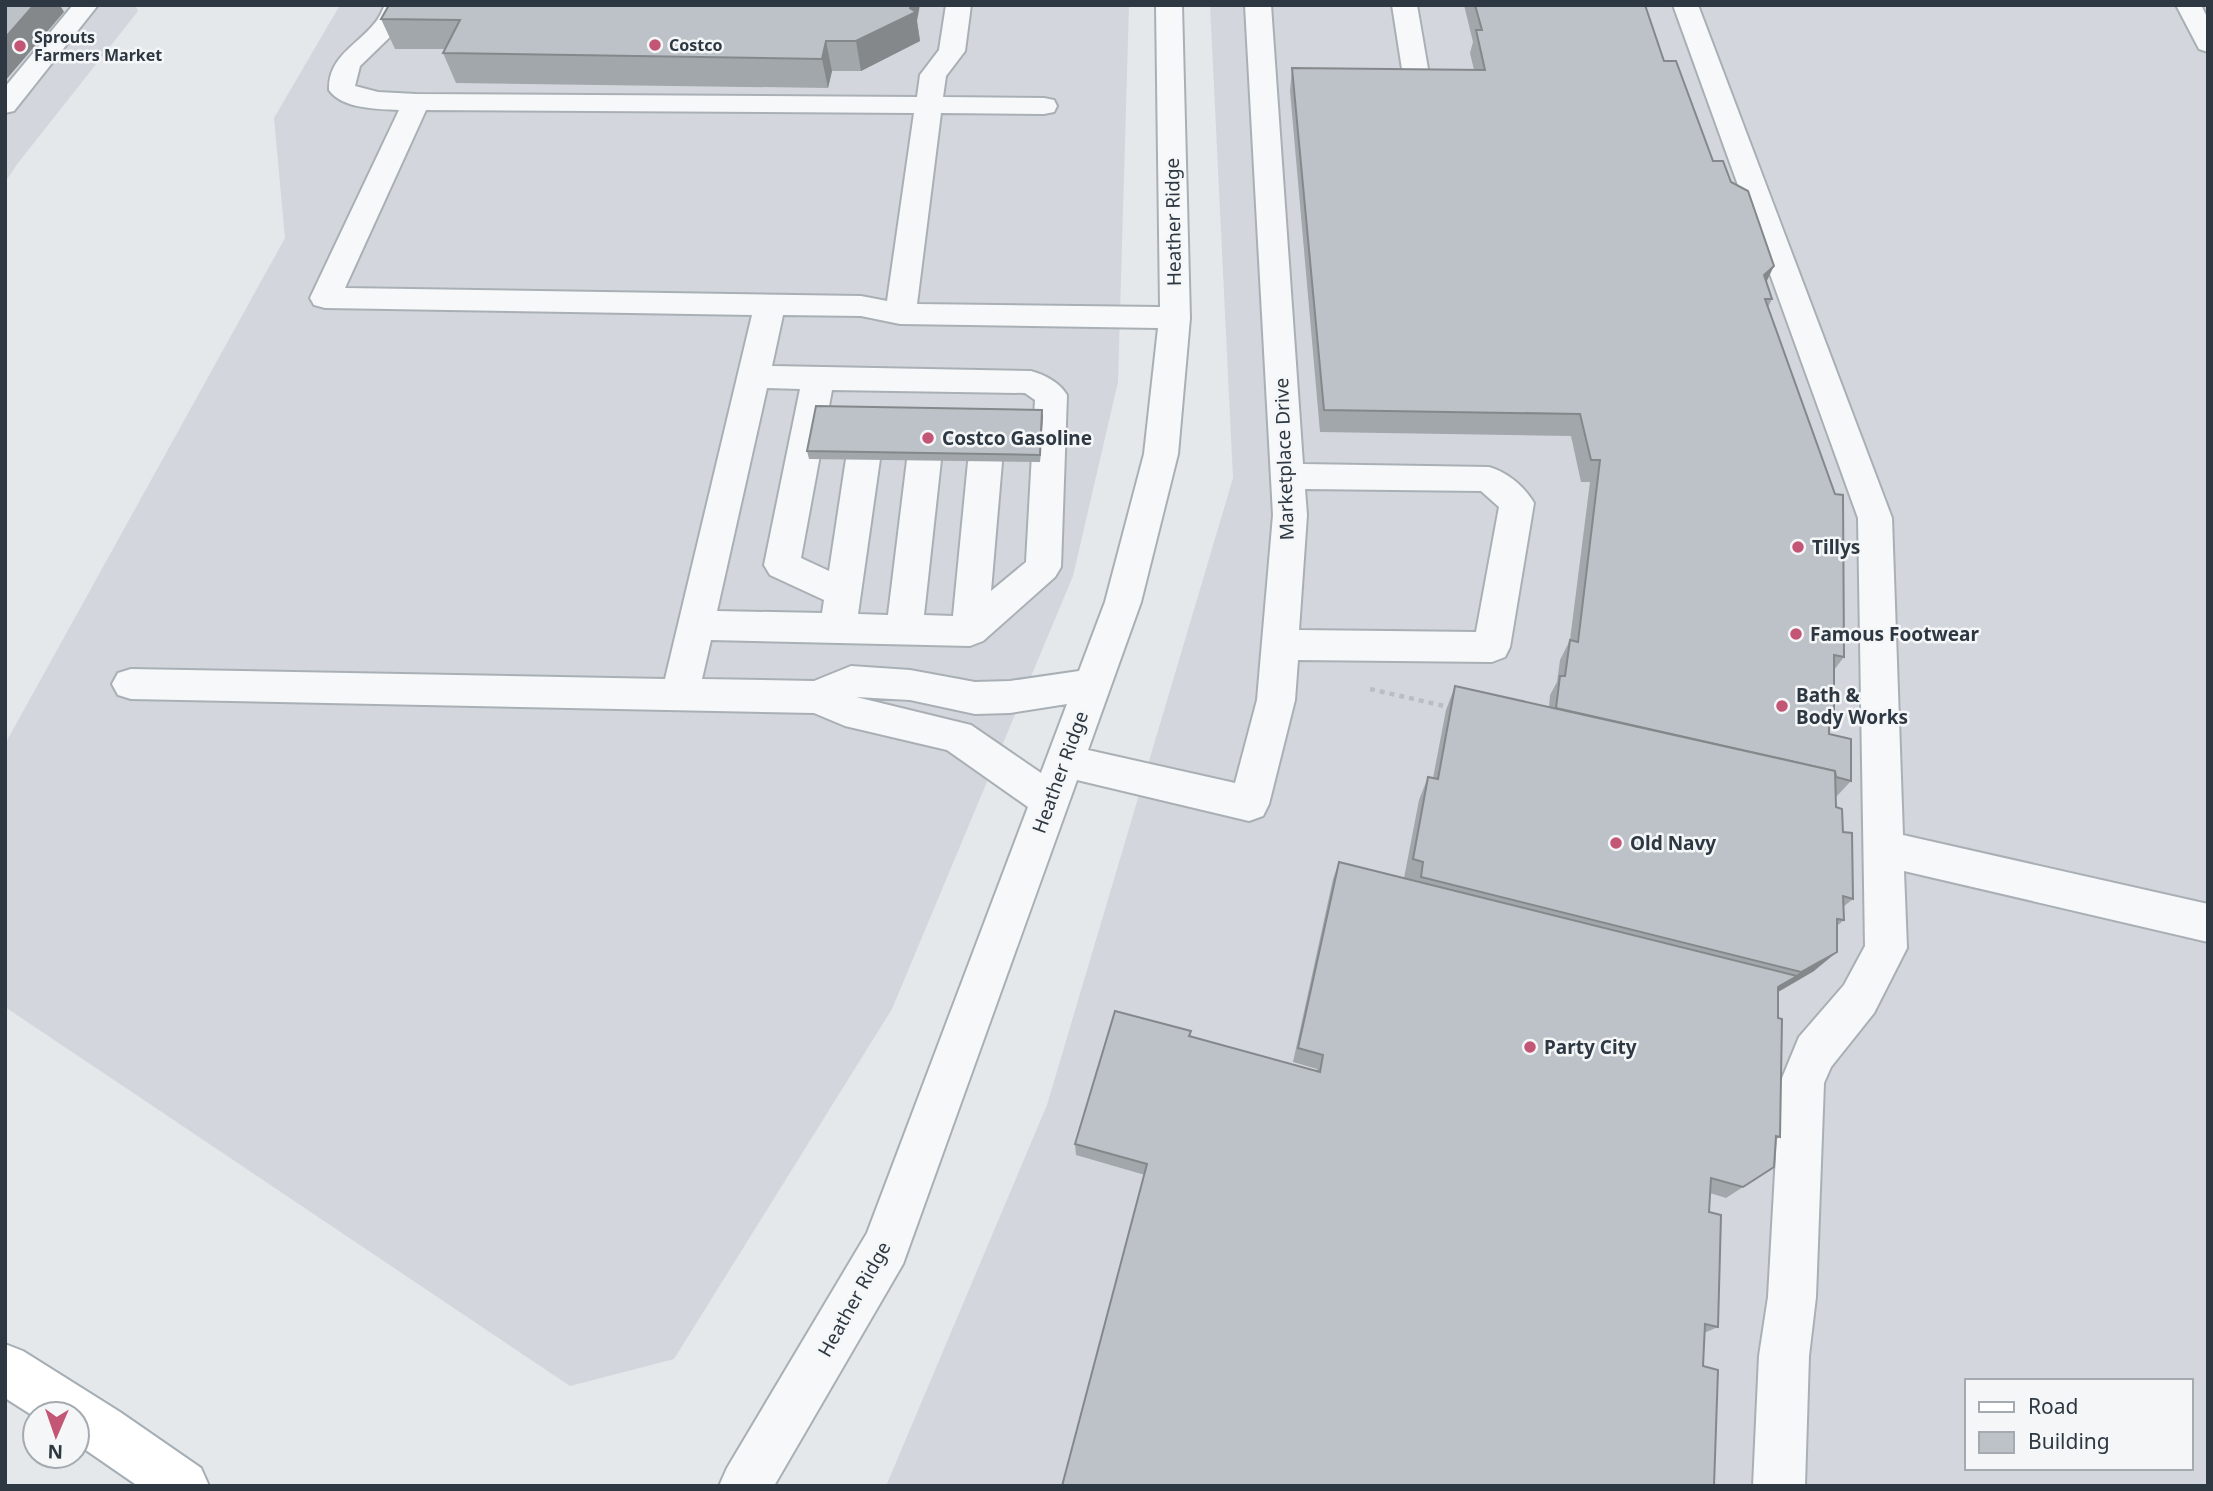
<svg xmlns="http://www.w3.org/2000/svg" width="2213" height="1491" font-family="'Noto Sans',sans-serif">
<rect width="100%" height="100%" fill="#e4e8eb"/>
<!-- built -->
<g fill="#d3d7dd" fill-rule="evenodd">
<path d="M5,5H135L138,11L18,163L5,182Z"/>
<path d="M340,5H1129L1118,382L1073,576L892,1009L674,1359L570,1386L5,1007V744L285,238L274,118Z"/>
<path d="M1210,5H2208V1486H886L1047,1105L1233,478ZM1966,1381H2190V1468H1966Z"/>
</g>
<g fill="none" stroke-linecap="round" stroke-linejoin="round">
<!-- minor casing -->
<g stroke="#a9b0b5" stroke-width="4">
<g id="minor">
<path d="M73,5H98L14,111L5,113V87Z"/>
<path d="M385,5H410L393,34L360,66L355,86L378,92L416,94L917,97L920,75L939,50L946,5H971L965,51L946,76L943,97L1044,98L1054,100L1057,106L1054,112L1044,114L941,113L917,304L1160,307L1156,5H1182L1190,318L1178,454L1141,602L1088,750L1235,783L1257,700L1273,515L1245,5H1271L1303,464L1489,467C1507,472 1525,487 1534,503L1510,647L1505,657L1492,662L1298,660L1295,700L1269,804L1263,816L1249,821L1077,780L903,1264L774,1486H719L727,1468L867,1233L1028,807L947,750L845,726L814,713L131,699L118,695L112,684L118,673L131,669L665,679L752,315L325,308L314,305L310,298L399,110C378,109 342,109 329,90C328,57 356,46 374,24C379,19 382,11 385,5ZM426,110L914,113L887,301L861,296L345,288ZM783,315L861,316L900,324L1158,328L1144,454L1105,602L1079,671L1010,681L975,682L910,670L851,666L814,681L702,679L711,640L970,646L983,641L1055,577L1061,567L1067,395C1059,382 1045,375 1031,371L772,366ZM767,388L800,389L764,565L770,575L824,600L822,613L717,611ZM832,390L1025,393L1035,400L1026,562L991,591L1002,462L997,453L985,450L973,453L968,462L953,616L924,615L941,460L936,451L924,448L912,451L907,460L888,615L858,614L880,459L875,450L863,447L851,450L846,459L829,571L801,558ZM1305,489L1481,491L1499,507L1476,632L1299,630L1307,515ZM856,697L910,700L975,714L1010,713L1067,704L1041,773L971,725Z"/>
<path d="M1392,5H1417L1428,69L1424,75L1415,77L1406,75L1402,69Z"/>
<path d="M1673,5H1698L1892,518L1903,835L2208,904V942L1904,871L1907,948L1874,1013L1831,1067L1824,1083L1816,1297L1809,1356L1805,1486H1753L1759,1356L1768,1297L1780,1083L1799,1037L1844,985L1865,946L1858,518Z"/>
<path d="M2176,5H2201L2208,19V52L2199,49Z"/>
</g>
</g>
<!-- major casing -->
<g stroke="#a5aeb5" stroke-width="4">
<path id="major" d="M5,1344L23,1351L120,1412L201,1468L209,1486H138L77,1444V1414H35V1417L5,1398Z"/>
</g>
<!-- path -->
<path stroke="#babec2" stroke-width="4.5" stroke-dasharray="5 5" stroke-linecap="butt" d="M1370,689L1453,708"/>
<!-- minor -->
<use href="#minor" fill="#f7f8f9" fill-rule="evenodd"/>
<!-- major -->
<use href="#major" fill="#fff" fill-rule="evenodd"/>
</g>
<!-- wall -->
<g fill="#a2a7ab">
<path d="M1464,5H1645L1664,61L1713,161L1766,282L1772,299L1768,307L1844,657L1834,670V721L1829,727V734L1851,781L1836,797V807L1843,832L1853,899L1843,907L1844,920L1837,926L1814,971L1778,992L1780,1137L1775,1140L1743,1187L1726,1198L1710,1193L1709,1212L1718,1327L1704,1333L1703,1366L1714,1486L1145,1175L1076,1155L1075,1144L1191,1031L1190,1037L1317,1071V1069L1293,1062L1333,879L1339,862L1404,878L1419,800L1428,777L1433,778L1446,710L1455,686L1549,707L1550,695L1557,682L1560,660L1570,640L1590,482H1581L1571,436L1320,432L1290,91L1292,68L1474,70L1470,53L1473,42Z"/>
<path d="M381,19L917,21L920,41L861,71H832L828,88L456,83L443,53L445,49H395Z"/>
<path d="M1042,410L1040,462L809,459L807,451Z"/>
</g>
<!-- shaded-wall -->
<g fill="#84888b">
<path d="M34,5H60L64,12L5,81V38Z"/>
<path d="M911,5H920L917,21L920,41L861,71L856,41L910,8Z"/>
<path d="M826,41L832,71L828,88L822,59Z"/>
<path d="M1774,266L1763,289L1764,275Z"/>
<path d="M1042,410L1043,417L1040,462V455Z"/>
<path d="M1837,952L1814,971L1761,1002L1778,987L1801,972Z"/>
</g>
<!-- building -->
<g fill="#bcc2c7" stroke="#84888b" stroke-width="2">
<path d="M5,5H34L5,38Z"/>
<path d="M389,5H911L910,8L916,12L856,41H826L822,59L443,53L460,20L381,19Z"/>
<path d="M1475,5H1645L1664,61H1676L1713,161H1723L1731,182L1748,191L1774,266L1764,275L1772,299H1765L1835,494L1843,495L1844,657L1834,655V721L1829,719V734L1851,739V781L1836,777L1835,771L1556,708L1560,676H1565L1570,640L1578,642L1600,460H1591L1580,414L1324,410L1292,68L1485,70L1476,30H1482Z"/>
<path d="M816,406L1042,410L1040,455L807,451Z"/>
<path d="M1455,686L1835,771L1836,807L1842,809L1843,832L1852,833L1853,899L1843,896L1844,920L1837,919V952L1801,972L1421,877L1423,862L1413,859L1428,777L1438,779Z"/>
<path d="M1339,862L1797,976L1778,987V1018L1782,1019L1780,1137L1776,1136L1774,1167L1743,1187L1711,1178L1709,1212L1721,1215L1718,1327L1705,1324L1703,1366L1718,1370L1714,1486H1062L1147,1164L1075,1144L1115,1011L1191,1031L1189,1036L1320,1072L1323,1055L1298,1048Z"/>
</g>
<!-- markers -->
<g fill="#c35675" stroke="#f4f6f8" stroke-width="2.5">
<circle cx="655" cy="45" r="7"/>
<circle cx="20" cy="46" r="7"/>
<circle cx="928" cy="438" r="7"/>
<circle cx="1798" cy="547" r="7"/>
<circle cx="1796" cy="634" r="7"/>
<circle cx="1782" cy="706" r="7"/>
<circle cx="1616" cy="843" r="7"/>
<circle cx="1530" cy="1047" r="7"/>
</g>
<g text-anchor="middle" stroke-width="5" stroke-linejoin="round" paint-order="stroke">
<!-- far-poi labels -->
<g font-size="16" font-weight="bold" fill="#2d3842" stroke="#f4f6f8" text-anchor="start">
<text x="34" y="43">Sprouts<tspan x="34" dy="18">Farmers Market</tspan></text>
<text x="669" y="51">Costco</text>
</g>
<!-- street labels -->
<g font-size="19" fill="#2d3842" stroke="#f4f6f8">
<text transform="translate(1173 222) rotate(-91)" y="7">Heather Ridge</text>
<text transform="translate(1284 459) rotate(-92)" y="7">Marketplace Drive</text>
<text transform="translate(1060 772) rotate(-70)" y="7">Heather Ridge</text>
<text transform="translate(854 1299) rotate(-61)" y="7">Heather Ridge</text>
</g>
<!-- poi labels -->
<g font-size="19" font-weight="bold" fill="#2d3842" stroke="#f4f6f8" text-anchor="start">
<text x="942" y="445">Costco Gasoline</text>
<text x="1812" y="554">Tillys</text>
<text x="1810" y="641">Famous Footwear</text>
<text x="1796" y="702">Bath &amp;<tspan x="1796" dy="22">Body Works</tspan></text>
<text x="1630" y="850">Old Navy</text>
<text x="1544" y="1054">Party City</text>
</g>
</g>
<!-- border -->
<rect width="2213" height="1491" fill="none" stroke="#2d3842" stroke-width="14"/>
<!-- legend -->
<rect x="1965" y="1379" width="228" height="91" fill="#f4f6f8" stroke="#a4aaaf" stroke-width="2"/>
<rect x="1979" y="1402" width="35" height="10" fill="#ffffff" stroke="#a4aaaf" stroke-width="2"/>
<text x="2028" y="1414" font-size="21" fill="#2d3842">Road</text>
<rect x="1979" y="1432" width="35" height="21" fill="#bcc2c7" stroke="#a4aaaf" stroke-width="2"/>
<text x="2028" y="1449" font-size="21" fill="#2d3842">Building</text>
<!-- north arrow -->
<g transform="translate(56 1435) rotate(182)"><circle r="33" fill="#f4f6f8" stroke="#a4aaaf" stroke-width="2"/>
<path d="M0-5L12 26L0 18L-12 26Z" fill="#c35675"/>
<text y="-10" font-size="19" font-weight="bold" text-anchor="middle" fill="#2d3842">N</text>
</g>
</svg>
